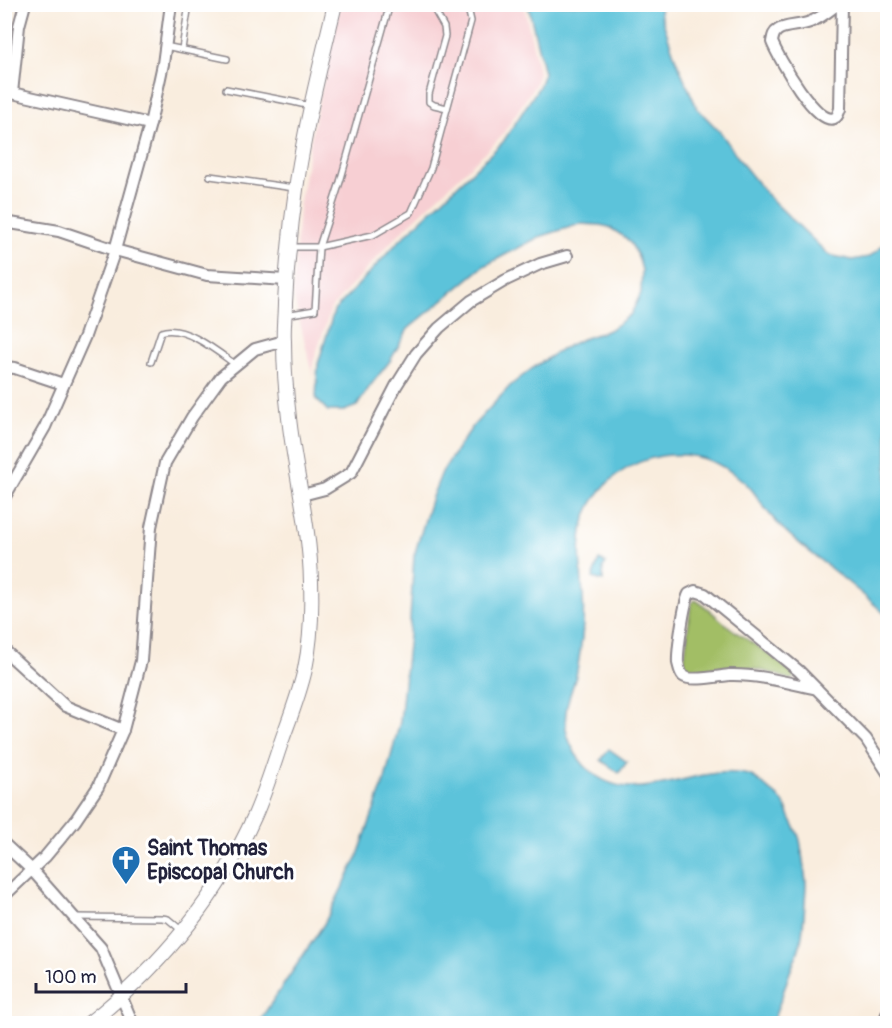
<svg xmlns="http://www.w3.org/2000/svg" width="892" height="1028" font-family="Pangolin,sans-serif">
<rect width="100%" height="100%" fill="#fff"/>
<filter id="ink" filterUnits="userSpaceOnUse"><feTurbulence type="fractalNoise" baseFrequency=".0167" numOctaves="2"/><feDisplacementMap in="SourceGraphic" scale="12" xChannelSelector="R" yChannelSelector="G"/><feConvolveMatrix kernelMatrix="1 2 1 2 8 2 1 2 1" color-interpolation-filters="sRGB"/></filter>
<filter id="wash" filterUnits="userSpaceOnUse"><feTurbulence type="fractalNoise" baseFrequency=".008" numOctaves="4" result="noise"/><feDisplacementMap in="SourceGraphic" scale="24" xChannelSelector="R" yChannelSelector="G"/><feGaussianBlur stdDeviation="1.35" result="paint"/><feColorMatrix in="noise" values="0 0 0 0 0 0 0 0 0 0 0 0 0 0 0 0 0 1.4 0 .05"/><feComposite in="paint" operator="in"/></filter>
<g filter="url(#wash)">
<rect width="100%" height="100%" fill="#f9edde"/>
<!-- built -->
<path fill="#f7cfd3" d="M340,5H524L539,73L535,85L500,138L394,239L331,308L313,363V377L293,293L299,208L312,133Z"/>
<!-- green -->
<path fill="#a2be65" stroke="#627050" stroke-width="1.5" d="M695,600C709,607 719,620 732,629C752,644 778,657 795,677L790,680C768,670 738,664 714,668C706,669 698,672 690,673L685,670L684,663L691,603Z"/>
<!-- water -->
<g fill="#5cc3da" stroke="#3f728a" stroke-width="1.5">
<path d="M528,5H661L660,13L676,60L697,108L721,133L744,166L768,196L829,255L852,260L869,257L887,242V616C866,596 843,578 820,560C795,540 775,525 758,498C743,475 712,457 685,455C635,451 585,487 581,539C579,554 581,568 582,583C584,601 584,619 582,638C580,650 579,663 576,676C570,696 562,713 567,734C571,748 579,761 590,771C638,812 696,761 749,775C758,778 764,786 771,791C775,795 780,798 783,802C786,806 788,813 790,817C793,824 797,830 799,837C801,842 801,848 802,853C803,864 806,875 806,886C805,903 804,924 801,941C799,951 794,962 790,972C784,989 779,1007 772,1023H258L324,924L357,858L385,779L400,722L409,635L414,556L432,497L442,472L459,446L474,425L511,385L534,367L560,350L580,340L609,330L622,321L631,314L641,293L642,270L638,256L631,244L626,238L609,227L600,225L580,224L539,237L484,266L408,329L390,361L370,386L357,406L344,411H328L316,399L318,364L334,311L397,243L503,142L539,87L544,73Z"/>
<path d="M599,560L606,563L603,567V581L593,578L594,573Z"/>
<path d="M609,749L627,762L619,773L601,760Z"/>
</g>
</g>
<g filter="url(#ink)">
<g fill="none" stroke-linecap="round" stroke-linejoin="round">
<!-- lane casing -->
<g stroke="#8e888c" stroke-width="8">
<g id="lane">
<path d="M431,4L444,27L445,36L429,94V102L434,105L447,108"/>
<path d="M165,46L227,59"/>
<path d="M182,49L189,4"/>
<path d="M226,89L293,102L310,106"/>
<path d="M210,176L294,188"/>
<path d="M291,247H319L373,235L411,213L431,168L471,21L467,4"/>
<path d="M285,315L315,310L319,247L340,182L390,4"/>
<path d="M151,362L161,332C184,324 218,352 236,365"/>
<path d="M75,917L162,918L168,919L181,930"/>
</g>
</g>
<!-- street casing -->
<g stroke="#8e888c" stroke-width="14">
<g id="street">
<path d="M838,4C829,11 821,18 810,22C801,26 785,25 778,30C773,33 773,37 772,42C777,55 819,131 836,117C838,116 839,111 840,109L842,4"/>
<path d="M4,93H12L150,124"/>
<path d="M12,93L19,26L25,4"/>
<path d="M4,222L59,231L115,250L207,275L286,280"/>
<path d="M4,367L15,368L63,384"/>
<path d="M302,495L325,489L351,473L396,386L416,354L439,328L471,301L506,280L540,264L567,256"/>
<path d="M4,498L45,427L85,336L115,250L150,124L163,64L171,4"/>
<path d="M4,650L65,706L123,730"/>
<path d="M817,689C789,683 758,674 729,675C719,676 691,682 683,676C680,673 679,667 678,663C677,652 684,603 689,594L695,591L705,594L799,671L866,739L888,773"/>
<path d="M4,844L32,870L101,948L133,1024"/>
<path d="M4,896L45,857L75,821L98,787L123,730L141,661L151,527L165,463L192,417L221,377L255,349L284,341"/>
<path d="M883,1024L888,1012"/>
</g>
</g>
<!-- secondary casing -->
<g stroke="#8e888c" stroke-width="16">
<path id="secondary" d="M88,1024C159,968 218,898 255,815C266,790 274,763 283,737C291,715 300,692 305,669C311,641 312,611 311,582C310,526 295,473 289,418C286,393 284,366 284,341C283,328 285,315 285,303C287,262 291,222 297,182C306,122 321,63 335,4"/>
</g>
<!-- lane -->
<use href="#lane" stroke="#fff" stroke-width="5"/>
<!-- street -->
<use href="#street" stroke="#fff" stroke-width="10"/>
<!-- secondary -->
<use href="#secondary" stroke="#fff" stroke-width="14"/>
</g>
</g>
<!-- icons -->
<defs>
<g id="church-pin" transform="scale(1.5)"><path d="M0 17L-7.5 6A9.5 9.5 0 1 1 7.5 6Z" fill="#1f6fb2" stroke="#fff"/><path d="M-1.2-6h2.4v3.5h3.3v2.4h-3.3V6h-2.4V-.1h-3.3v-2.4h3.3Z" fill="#fff"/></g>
</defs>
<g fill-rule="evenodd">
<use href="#church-pin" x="126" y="860"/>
</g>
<g text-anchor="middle" stroke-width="6" stroke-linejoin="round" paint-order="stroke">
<!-- poi labels -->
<g font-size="21" font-weight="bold" fill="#22223b" stroke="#fff" text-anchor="start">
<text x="147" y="855">Saint Thomas<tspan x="147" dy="24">Episcopal Church</tspan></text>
</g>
</g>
<!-- margin -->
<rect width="892" height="1028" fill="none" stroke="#fff" stroke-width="24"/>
<!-- scale -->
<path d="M36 983v9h150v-9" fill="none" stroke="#22223b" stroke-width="3"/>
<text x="45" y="983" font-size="18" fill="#22223b" stroke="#ffffff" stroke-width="4.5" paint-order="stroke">100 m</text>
</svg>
